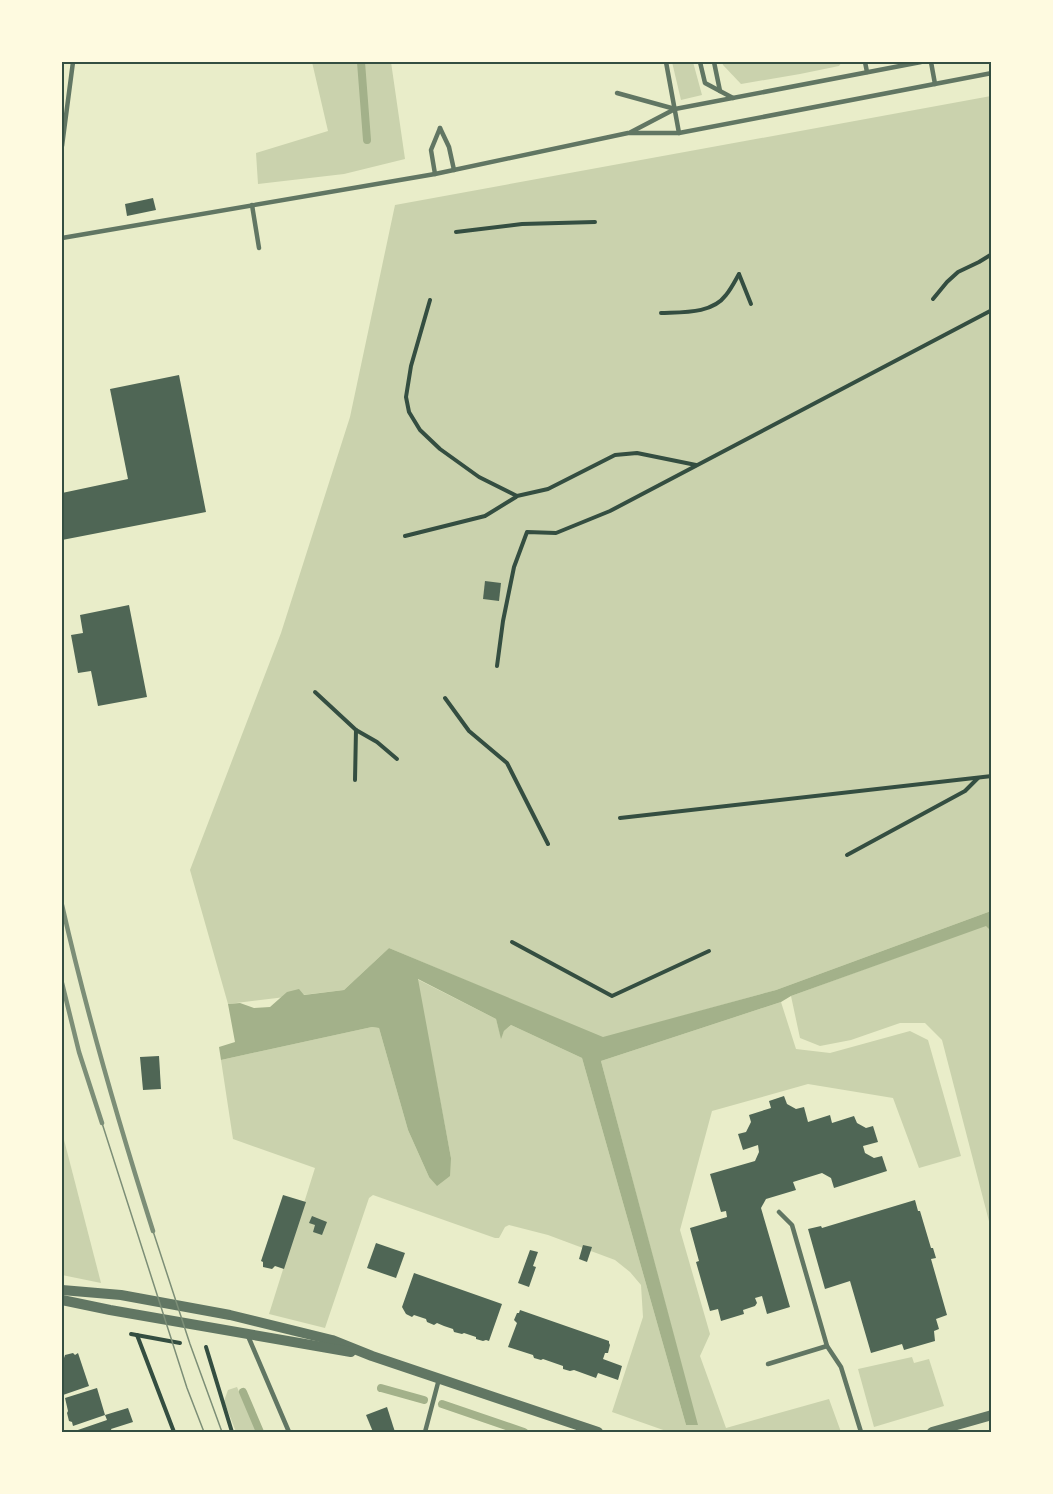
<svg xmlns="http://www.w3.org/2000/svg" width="1053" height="1494" font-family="'Times New Roman',serif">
<rect width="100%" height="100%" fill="#e9edc9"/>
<!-- green -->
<g fill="#cad2ad">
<path d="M312,62H391L405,159L344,174L258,184L256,153L328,131Z"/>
<path d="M672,62H693L702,95L681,100Z"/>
<path d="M722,62H842L839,66L800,74L741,84L723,65Z"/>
<path d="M991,96V911L776,990L603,1038L389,948L344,990L228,1004L190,870L281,633L350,417L395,205Z"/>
<path d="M986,925L991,931V1229L942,1040L925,1023H900L851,1040L820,1046L800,1038L791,996Z"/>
<path d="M417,979L496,1019L501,1037L504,1031L511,1025L582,1058L686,1425L697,1424L601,1061L781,1002L796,1049L830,1053L910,1031L928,1040L961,1156L919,1168L893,1098L808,1084L712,1111L680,1230L710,1334L700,1356L726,1428L829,1399L841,1432H669L612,1412L643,1317L641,1285L630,1272L615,1260L548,1235L509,1225L505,1227L499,1238H495L373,1195L369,1198L325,1328L269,1314L315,1168L233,1139L221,1060L372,1027L379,1028L408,1130L429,1177L451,1158Z"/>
<path d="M62,1132L101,1283L62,1275Z"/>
<path d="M912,1357L914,1363L929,1359L944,1406L874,1427L858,1369Z"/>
<path d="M237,1387L257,1432H236L224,1401L228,1390Z"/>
</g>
<!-- water -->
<path fill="#a3b18a" d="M991,911V931L986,926L791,996L781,1002L601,1061L698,1425H686L582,1058L511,1025L504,1031L501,1039L496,1019L418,979L451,1158L450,1176L437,1186L429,1177L408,1130L379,1028L372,1027L221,1060L219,1047L235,1042L228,1004L240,1003L254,1008L270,1007L287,992L299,989L304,995L344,990L389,948L603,1037L776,990Z"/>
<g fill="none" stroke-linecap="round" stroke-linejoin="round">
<!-- stream -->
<g stroke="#a3b18a" stroke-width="8">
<path d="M361,62L367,140"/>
<path d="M381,1388L424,1400"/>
<path d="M243,1392L260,1432"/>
<path d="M442,1404L524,1432"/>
</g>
</g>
<!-- building -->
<g fill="#4f6655">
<path d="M153,198L156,210L127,216L125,204Z"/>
<path d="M179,375L206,512L62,540V493L128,479L110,389Z"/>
<path d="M485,581L501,583L499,601L483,599Z"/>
<path d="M129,605L147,697L98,706L91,671L78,673L71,635L83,633L80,615Z"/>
<path d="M159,1056L161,1089L143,1090L140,1057Z"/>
<path d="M784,1096L787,1104L796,1109L804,1107L808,1122L830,1115L832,1123L854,1116L857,1123L866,1128L873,1126L878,1142L863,1146L865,1153L874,1158L882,1156L887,1171L834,1188L831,1178L822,1173L793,1182L796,1190L766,1199L761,1208L790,1307L767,1314L762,1296L755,1298L757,1303L755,1306L743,1310L744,1314L721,1321L718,1309L710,1311L696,1262L699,1261L690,1228L727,1217L726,1211L721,1212L710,1174L755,1161L759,1152L758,1145L743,1150L738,1134L746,1132L751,1122L749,1115L771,1108L769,1101Z"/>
<path d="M283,1195L306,1202L284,1269L275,1266L272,1269L263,1267V1262L261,1261Z"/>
<path d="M915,1200L918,1211H920L931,1248H933L936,1258L931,1259L947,1315L936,1319L939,1329L934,1331L935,1341L904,1350L902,1344L871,1353L850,1281L825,1289L808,1229L821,1226L822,1228Z"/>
<path d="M312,1216L327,1222L322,1235L313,1232L315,1225L309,1223Z"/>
<path d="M376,1243L405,1253L396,1278L367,1268Z"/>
<path d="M583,1245L592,1247L587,1262L579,1259Z"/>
<path d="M530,1250L538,1252L533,1266L536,1267L529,1287L518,1283Z"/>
<path d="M414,1273L502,1304L489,1341L486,1340L483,1341L476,1339V1337L464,1333L462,1334L454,1332L453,1329L444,1326L437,1323L434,1325L427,1322L426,1319L414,1315L412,1317L406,1314L402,1307Z"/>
<path d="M520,1310L609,1341V1343L610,1345L608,1353H605L603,1359L622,1366L618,1380L598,1373L596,1378L574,1370L570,1371L563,1369V1366L543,1359L541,1360L534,1358L533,1355L508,1347L517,1323L514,1320L517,1313H519Z"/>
<path d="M73,1353L75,1355L78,1353L89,1386L63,1395L62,1390V1359L64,1358L65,1355Z"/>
<path d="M97,1388L105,1415L128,1408L133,1422L111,1429L112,1432H72L107,1420L105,1415L73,1426L72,1422L69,1421L67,1413L68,1411L65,1398Z"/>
<path d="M387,1407L395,1432H373L366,1415Z"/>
</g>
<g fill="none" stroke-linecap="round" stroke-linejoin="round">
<!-- path -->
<g stroke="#344e41" stroke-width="4">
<path d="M456,232L522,224L595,222"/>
<path d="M739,274L751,304"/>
<path d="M933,299L947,282L958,272L979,262L992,254"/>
<path d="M430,300L411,366L406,397L409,412L420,430L440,449L479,477L517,496L548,489L615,455L637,453L696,465"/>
<path d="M661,313C683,312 712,314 726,295C731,289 735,281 739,274"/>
<path d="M405,536L485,516L516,497"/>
<path d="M497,666L503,621L514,567L527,532L556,533L610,511L992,310"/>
<path d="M315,692L356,730L377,742L397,759"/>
<path d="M445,698L469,731L507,763L548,844"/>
<path d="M355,780L356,730"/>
<path d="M620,818L992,776"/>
<path d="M847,855L965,791L978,778"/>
<path d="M512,942L612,996L709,951"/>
<path d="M131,1334L180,1343"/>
<path d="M137,1335L174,1432"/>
<path d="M206,1347L232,1432"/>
</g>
<!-- service -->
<g stroke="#617663" stroke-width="4.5">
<path d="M666,62L679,133"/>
<path d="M700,62L705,83L733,98"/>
<path d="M714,62L720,91"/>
<path d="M865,62L867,72"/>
<path d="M931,62L935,84"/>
<path d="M617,93L675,109"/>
<path d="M440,128L449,147L454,170"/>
<path d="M631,132L675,109L921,62"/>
<path d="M62,146L73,62"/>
<path d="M435,174L431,150L440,128"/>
<path d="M252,205L259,248"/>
<path d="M62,238L435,174L628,133H679L992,73"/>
<path d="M779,1212L792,1225L827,1346L841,1367L861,1432"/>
<path d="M248,1336L289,1432"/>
<path d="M768,1364L827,1346"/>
<path d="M425,1432L439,1379"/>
</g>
<!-- tertiary -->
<g stroke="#617663" stroke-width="10">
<path d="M62,1290L121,1295L230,1315L332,1340L372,1356L598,1432"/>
<path d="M62,1300L110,1310L351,1352"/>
<path d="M932,1432L992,1415"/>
</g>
<!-- tram -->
<g stroke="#7c8e77" stroke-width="1.5">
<path d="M102,1123L187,1388L204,1432"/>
<path d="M153,1231L190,1344L222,1432"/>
</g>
<!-- rail -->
<g stroke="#7c8e77" stroke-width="4.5">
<path d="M62,905C87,1015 119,1124 153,1231"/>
<path d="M62,983L79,1052L102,1123"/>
</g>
</g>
<!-- border -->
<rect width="1053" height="1494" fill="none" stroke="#fefae0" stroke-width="126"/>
<rect x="63" y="63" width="927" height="1368" fill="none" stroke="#344e41" stroke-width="2"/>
</svg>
